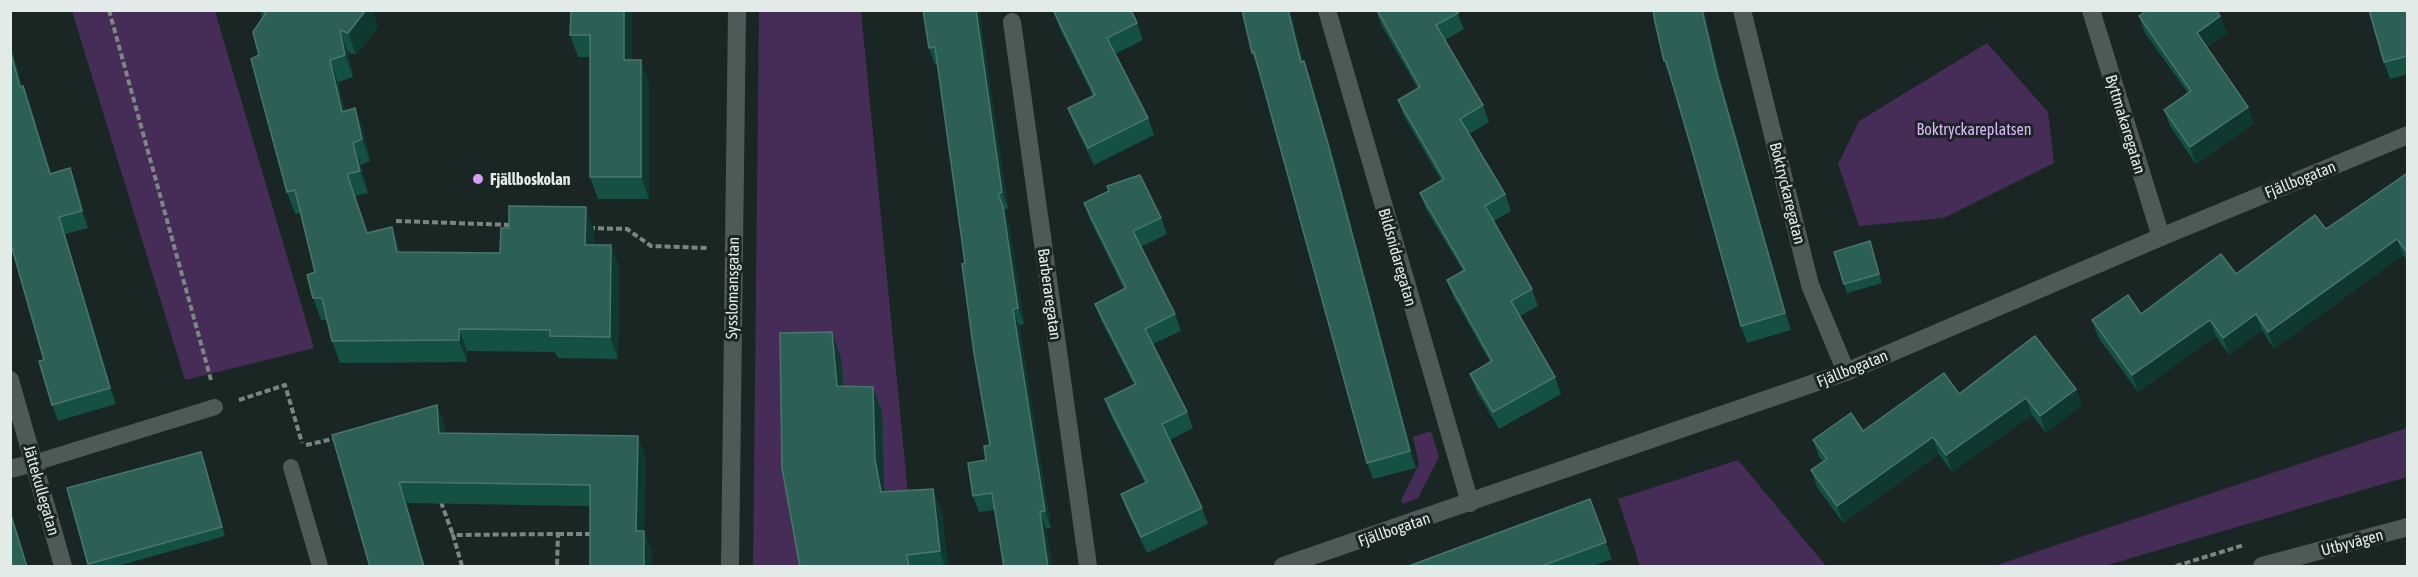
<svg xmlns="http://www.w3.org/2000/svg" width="2418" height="577" font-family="'Asap Condensed',sans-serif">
<rect width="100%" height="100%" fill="#1a2623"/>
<!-- green -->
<g fill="#462d57">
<path d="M72,11H215L314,348L185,380Z"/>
<path d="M759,11H861L915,566H753Z"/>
<path d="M1987,43L2048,112L2054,163L1944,218L1859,226L1838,164L1859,121Z"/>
<path d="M2407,428V477L2104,566H1994Z"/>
<path d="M1431,431L1439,457L1418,498L1403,504L1401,500L1419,464L1413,437Z"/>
<path d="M1738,460L1826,566H1640L1618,499Z"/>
</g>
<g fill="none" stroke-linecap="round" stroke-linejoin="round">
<!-- path -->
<g stroke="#7b8583" stroke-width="4" stroke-dasharray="6 3" stroke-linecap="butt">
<path d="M109,10L211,380"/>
<path d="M396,221L512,225"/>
<path d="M589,228L627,229L651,246L708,248"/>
<path d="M239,400L285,385L302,443"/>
<path d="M306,445L337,438"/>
<path d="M441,502L453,535"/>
<path d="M558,534H593"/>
<path d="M462,566L453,535L558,534L557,566"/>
<path d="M2176,566L2244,545"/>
</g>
<!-- service -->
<g stroke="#4d5a57" stroke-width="16">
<path d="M34,463L215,407"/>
<path d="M291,467L320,566"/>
</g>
<!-- minor -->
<g stroke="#4d5a57" stroke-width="18">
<path d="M1327,10L1470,503"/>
<path d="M1742,10L1810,285L1846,372"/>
<path d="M2091,10L2161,237"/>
<path d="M1012,22L1088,566"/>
<path d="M10,380L63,566"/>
<path d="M10,469L34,463"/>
<path d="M730,566L737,10"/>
<path d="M1283,566L1846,372L2161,237L2408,135"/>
</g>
<!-- tertiary -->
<path stroke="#4d5a57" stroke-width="18" d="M2262,566L2408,527"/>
</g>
<!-- wall -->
<g fill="#155044">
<path d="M260,10H372L378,27L356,55L348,52L353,77L338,82L345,111L355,108L363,130L370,161L361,165L368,193L355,196L367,233L400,252L500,253L594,229V245H611L619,267L618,359L558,358L555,352L467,351V362L340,363L332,341L327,320H321L313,298L315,272L300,213L295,214L287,192L259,55L262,18Z"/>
<path d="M565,10H632V60L649,82V199H598L590,177V57H578L570,35L571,11Z"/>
<path d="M923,10H979L1008,208L1004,210L1009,224L1024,324L1019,325L1051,528H1046L1052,567H1004L995,510L979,512L973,496L986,460L990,445L937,65H935L929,48Z"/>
<path d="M1242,10H1290L1303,62L1310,78L1334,161L1416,468L1373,479L1367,463L1259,69L1258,70L1252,53Z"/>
<path d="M1376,10H1456L1464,29L1445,40L1483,105L1489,122L1469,134L1505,194L1511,211L1494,221L1532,289L1538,306L1520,316L1555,377L1561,394L1499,429L1476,390L1470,374L1490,362L1453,296L1447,280L1463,271L1426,209L1420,193L1441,180L1404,116L1398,100L1418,89L1381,24Z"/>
<path d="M1653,10H1704L1723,90L1791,330L1747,343L1741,326L1692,150L1671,77L1670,78L1664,61Z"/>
<path d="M2408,10V74L2390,79L2384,62Z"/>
<path d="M1054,12L1137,23L1143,40L1115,54L1148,118L1154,135L1094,165L1074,124L1068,108L1093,96L1060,29Z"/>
<path d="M2139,16H2220L2227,33L2207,47L2254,123L2196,164L2170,126L2164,110L2188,93L2145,33Z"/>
<path d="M10,42L22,86H23L29,102L51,173L70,168L76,185L88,228L65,234L116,404L58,421L52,405L44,360L10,241Z"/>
<path d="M2408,175V261L2403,255L2274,349L2262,330L2229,355L2216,336L2138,392L2098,337L2092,320L2141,314L2236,274L2326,229Z"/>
<path d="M1107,186L1161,218L1167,234L1141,247L1175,314L1181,331L1153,344L1187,412L1193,428L1170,440L1202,508L1208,524L1147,553L1127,511L1121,494L1145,483L1111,416L1105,399L1134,385L1101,320L1095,304L1124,289L1090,220L1084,203L1108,191Z"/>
<path d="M1870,241L1882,283L1847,293L1844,284Z"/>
<path d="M841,357L844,386L873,387L882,412L884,485L885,492L933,489L942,513L948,567H800Z"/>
<path d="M2076,389L2082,405L2046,433L2032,415L1952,472L1939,454L1843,523L1817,487L1811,470L1823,462L1819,457L1813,440L1863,431L1959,394Z"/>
<path d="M437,405L445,426V433L646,458L644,532L652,553L590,506L407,503L425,567H370L332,435Z"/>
<path d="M201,452L225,536L114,567H88L67,488Z"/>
<path d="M1590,499L1612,559L1590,567H1406Z"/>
</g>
<!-- shaded-wall -->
<g fill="#0e3830">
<path d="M366,10H372L378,27L356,55L348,33Z"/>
<path d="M624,10H632V82L624,60Z"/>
<path d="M976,10H979L1008,208L1002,192Z"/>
<path d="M1288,10H1290L1307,79L1301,62Z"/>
<path d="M1702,10H1704L1723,90L1791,330L1785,313L1717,74Z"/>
<path d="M2220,16L2227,33L2203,49L2197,33Z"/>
<path d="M340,30L348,52L353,77L345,55Z"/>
<path d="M10,42L26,103L20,87L10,49Z"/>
<path d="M330,60L338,82L350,134L342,112Z"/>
<path d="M641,60L649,82V199L641,177Z"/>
<path d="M1304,61L1310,78L1334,161L1416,468L1410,451Z"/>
<path d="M23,86L29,102L56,190L50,174Z"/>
<path d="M2248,107L2254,123L2196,164L2190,147Z"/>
<path d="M355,108L363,130L370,161L362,139Z"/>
<path d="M353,143L361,165L368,193L360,171Z"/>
<path d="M70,168L76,185L88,228L82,211Z"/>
<path d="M586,207L594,229L593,267L585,245Z"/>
<path d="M1003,207L1009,224L1024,324L1018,308Z"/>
<path d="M59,217L65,234L116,404L110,388Z"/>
<path d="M392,227L400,249L405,274L397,252Z"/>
<path d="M2397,239L2403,255L2274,349L2268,332Z"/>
<path d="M611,245L619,267L618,359L610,337Z"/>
<path d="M1013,309L1019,325L1051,528L1045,511Z"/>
<path d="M2256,314L2262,330L2229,355L2223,338Z"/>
<path d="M2210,320L2216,336L2138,392L2132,375Z"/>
<path d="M459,329L467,351V362L459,340Z"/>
<path d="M832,332L841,357L846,411L837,386Z"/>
<path d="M873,387L882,412L884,485L890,517L881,492L875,460Z"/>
<path d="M2076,389L2082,405L2046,433L2040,416Z"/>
<path d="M2026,398L2032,415L1952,472L1946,455Z"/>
<path d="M437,405L445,426L447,454L439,433Z"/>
<path d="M638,436L646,458L644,532L652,553L651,567H644L636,531Z"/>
<path d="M1933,437L1939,454L1843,523L1837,506Z"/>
<path d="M201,452L204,461L225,536L222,527Z"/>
<path d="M399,482L407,503L425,567H424Z"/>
<path d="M933,489L942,513L948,567H945L940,551Z"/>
<path d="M10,509L28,567H27L10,512Z"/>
<path d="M1040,512L1046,528L1052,567H1048Z"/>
</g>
<!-- building -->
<g fill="#2c6056" stroke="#48766d" stroke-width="1.5">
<path d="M263,10H366L348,33L340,30L345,55L330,60L342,112L355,108L362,139L353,143L360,171L347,174L367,233L392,227L397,252L500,253L501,228H509V206L586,207L585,245H611L610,337L550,336V330L459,329V340L332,341L322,298H313L307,275L315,272L295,190L287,192L251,59L259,55L253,32L266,13Z"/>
<path d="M571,10H624V60H641V177H590V35H570Z"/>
<path d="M923,10H976L1002,192L998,194L1003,207L1018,308L1013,309L1045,511L1040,512L1048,567H1004L992,493L973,496L968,463L986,460L984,446L990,445L974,353L962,264L965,263L935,47L929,48Z"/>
<path d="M1057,10H1131L1137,23L1107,38L1148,118L1088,148L1068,108L1095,95L1054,12Z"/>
<path d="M1242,10H1288L1301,62L1304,61L1328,144L1410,451L1367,463L1254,52L1252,53Z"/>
<path d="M1377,10H1456L1458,13L1436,25L1483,105L1460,119L1505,194L1485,206L1532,289L1511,301L1555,377L1493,412L1470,374L1492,361L1447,280L1465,270L1420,193L1444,179L1398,100L1420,87Z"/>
<path d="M1653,10H1702L1717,74L1785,313L1741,326L1692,150L1666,61H1664L1655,22Z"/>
<path d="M2148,10H2216L2220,16L2197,33L2248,107L2190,147L2164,110L2191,91L2139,16Z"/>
<path d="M2369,10H2408V56L2384,62Z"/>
<path d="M10,49L20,87L23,86L50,174L70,168L82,211L59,217L110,388L52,405L39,361L44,360L10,241Z"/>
<path d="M2406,174L2408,175V253L2397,239L2268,332L2256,314L2223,338L2210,320L2132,375L2092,320L2128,295L2141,314L2221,254L2236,274L2315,215L2326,229Z"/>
<path d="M1140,175L1161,218L1133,231L1175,314L1145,329L1187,412L1162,424L1202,508L1141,537L1121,494L1147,482L1105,399L1136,384L1095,304L1126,288L1084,203L1109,191L1107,186Z"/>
<path d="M1870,241L1879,274L1844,284L1834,252Z"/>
<path d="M832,332L837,386L873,387L875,460L881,492L933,489L940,551L907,555L909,567H800L782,468L780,333Z"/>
<path d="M2035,336L2076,389L2040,416L2026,398L1946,455L1933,437L1837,506L1811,470L1827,459L1813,440L1851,413L1863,431L1944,373L1959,394Z"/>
<path d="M437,405L439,433L638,436L636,531H644V567H590V485L399,482L424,567H370L332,435Z"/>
<path d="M201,452L222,527L88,564L67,488Z"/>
<path d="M1590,499L1606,542L1539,567H1406Z"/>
<path d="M10,512L27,567H10Z"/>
</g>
<!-- markers -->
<circle fill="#d59cfb" stroke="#1a2623" stroke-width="2" cx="478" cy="179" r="6"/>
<g text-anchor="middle" stroke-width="6" stroke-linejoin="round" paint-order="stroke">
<!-- street labels -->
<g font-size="16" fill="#e3ebe9" stroke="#1a2623">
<text transform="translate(2126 124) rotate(73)" y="6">Byttmakaregatan</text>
<text transform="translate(2300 179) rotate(-22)" y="6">Fjällbogatan</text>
<text transform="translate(1788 193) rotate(76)" y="6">Boktryckaregatan</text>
<text transform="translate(1398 257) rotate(74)" y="6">Bildsnidaregatan</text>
<text transform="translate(732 288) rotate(-89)" y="6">Sysslomansgatan</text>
<text transform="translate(1050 294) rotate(82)" y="6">Barberaregatan</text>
<text transform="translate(1852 368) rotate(-22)" y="6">Fjällbogatan</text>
<text transform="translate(42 490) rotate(74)" y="6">Jättekullegatan</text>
<text transform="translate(1394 529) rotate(-19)" y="6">Fjällbogatan</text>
<text transform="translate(2352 542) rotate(-15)" y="6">Utbyvägen</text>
</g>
<!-- park labels -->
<g font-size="16" fill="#e0b6fe" stroke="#1a2623">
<text x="1974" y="135">Boktryckareplatsen</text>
</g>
<!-- poi labels -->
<g font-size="16" font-weight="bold" fill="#e3ebe9" stroke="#1a2623" text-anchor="start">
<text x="490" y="185">Fjällboskolan</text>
</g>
</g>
<!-- border -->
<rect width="2418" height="577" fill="none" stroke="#e3ebe9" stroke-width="24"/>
</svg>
